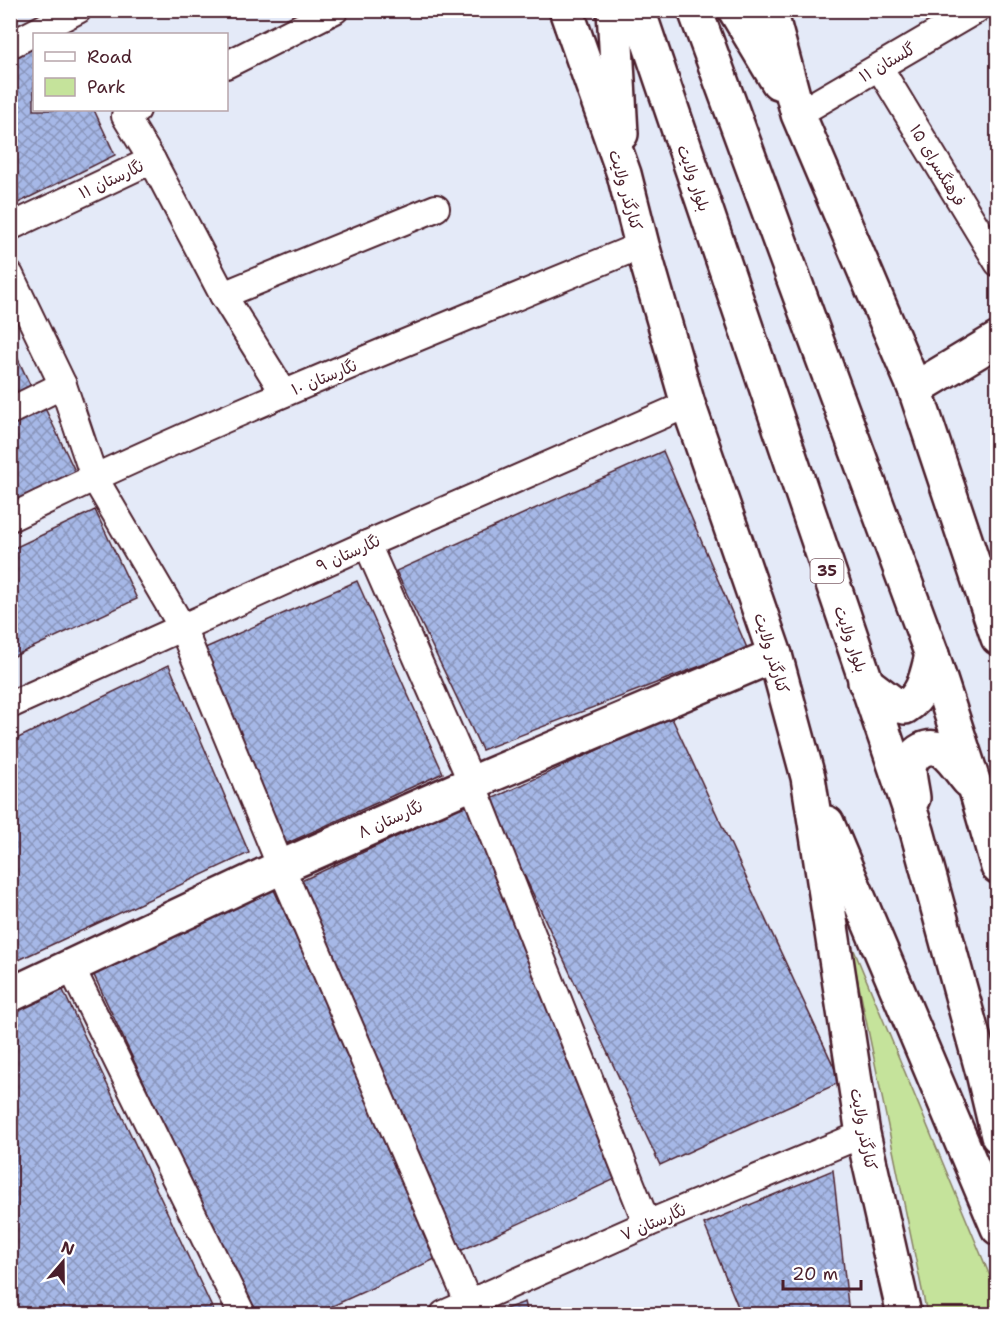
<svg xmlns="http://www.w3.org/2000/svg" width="1008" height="1325" font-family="'Shantell Sans','Playpen Sans Arabic',sans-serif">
<defs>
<pattern id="building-cross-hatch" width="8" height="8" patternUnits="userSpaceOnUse" patternTransform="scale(1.5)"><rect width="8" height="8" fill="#a6b8e7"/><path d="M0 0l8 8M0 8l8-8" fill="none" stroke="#8995bb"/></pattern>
</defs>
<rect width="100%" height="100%" fill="#e4eaf8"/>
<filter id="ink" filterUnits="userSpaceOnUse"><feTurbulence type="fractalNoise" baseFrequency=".0167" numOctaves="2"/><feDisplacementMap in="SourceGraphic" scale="12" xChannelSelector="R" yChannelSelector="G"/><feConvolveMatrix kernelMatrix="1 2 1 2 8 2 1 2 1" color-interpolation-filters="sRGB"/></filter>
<g filter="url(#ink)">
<!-- green -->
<path fill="#c5e39b" stroke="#888163" stroke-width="1.5" d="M849,938L997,1293V1314H927Z"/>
<!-- building -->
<g fill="url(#building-cross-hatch)" stroke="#4a1f2b" stroke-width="1.5">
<path d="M34,41V110H94L115,155L10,207V53Z"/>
<path d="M10,342L32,389L10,399Z"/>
<path d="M42,402L84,490L10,525V417Z"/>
<path d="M663,451L747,648L482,750L396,571Z"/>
<path d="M95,510L137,599L10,658V550Z"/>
<path d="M357,581L443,773L283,845L203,649Z"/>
<path d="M169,665L249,853L10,964V742Z"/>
<path d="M671,716L841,1082L660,1165L489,800Z"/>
<path d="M469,803L639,1168L458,1252L288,887Z"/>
<path d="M274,890L444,1255L315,1314H252L93,973Z"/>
<path d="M61,986L215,1314H10V1010Z"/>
<path d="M833,1170L849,1314H741L704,1224Z"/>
<path d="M525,1302L528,1314H491Z"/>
</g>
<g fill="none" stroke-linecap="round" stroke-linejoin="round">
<!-- street casing -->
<g stroke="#4a1f2b" stroke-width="30">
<g id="street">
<path d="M10,45L78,10"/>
<path d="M226,65L335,10"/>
<path d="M879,67L998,263"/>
<path d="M798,114L976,10"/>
<path d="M152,160L223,295L284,393"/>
<path d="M10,227L152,160L125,116L137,110"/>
<path d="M10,275L63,385L94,477L182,627L281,867L469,1304"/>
<path d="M223,295L436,208"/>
<path d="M10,411L63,385"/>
<path d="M10,518C216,417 430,333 642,245"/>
<path d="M367,544L472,783L647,1224"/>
<path d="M10,705L367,544L688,404"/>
<path d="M71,967L242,1314"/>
<path d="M444,1314L647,1224L863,1134"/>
</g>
</g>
<!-- secondary casing -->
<g stroke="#4a1f2b" stroke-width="38">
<g id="secondary">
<path d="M566,10L624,174L642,245L688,404L775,655L808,777L863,1134L904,1314"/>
<path d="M614,10L621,134"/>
<path d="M735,10L778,82"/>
<path d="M770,10L798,114L915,389L998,638"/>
<path d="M915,389L998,339"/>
<path d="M827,823L998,1228"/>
<path d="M10,995L281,867L472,783L775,655"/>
</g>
</g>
<!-- primary casing -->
<g stroke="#4a1f2b" stroke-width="38">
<g id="primary">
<path d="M638,10L917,831L983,1073L998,1136"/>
<path d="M695,10L932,655L976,790L998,867"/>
<path d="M865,682L894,704L905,707C924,696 927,674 932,655"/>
<path d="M913,798C912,789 909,778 909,769C911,752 930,741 944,752C954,760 961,772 969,781"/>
</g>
</g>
<!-- street -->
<use href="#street" stroke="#fff" stroke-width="26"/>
<!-- secondary -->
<use href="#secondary" stroke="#fff" stroke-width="33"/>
<!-- primary -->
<use href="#primary" stroke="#fff" stroke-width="33"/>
</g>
</g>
<g text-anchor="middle" stroke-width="4.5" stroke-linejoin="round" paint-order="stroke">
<!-- shield labels -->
<rect fill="#fff" stroke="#80626b" stroke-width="1.5" x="810.5" y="559" width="33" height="24" rx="4.5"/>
<g font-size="15" font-weight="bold" fill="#4a1f2b">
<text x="827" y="576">35</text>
</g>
<!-- street labels -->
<g font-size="16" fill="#4a1f2b" stroke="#fff">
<text transform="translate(887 62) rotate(-30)" y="6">گلستان ۱۱</text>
<text transform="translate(938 165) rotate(59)" y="6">فرهنگسرای ۱۵</text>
<text transform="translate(694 178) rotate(71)" y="6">بلوار ولایت</text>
<text transform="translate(111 179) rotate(-25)" y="6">نگارستان ۱۱</text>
<text transform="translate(626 190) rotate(74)" y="6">کنارگذر ولایت</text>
<text transform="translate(324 377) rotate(-22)" y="6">نگارستان ۱۰</text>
<text transform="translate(348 553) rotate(-24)" y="6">نگارستان ۹</text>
<text transform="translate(851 639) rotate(71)" y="6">بلوار ولایت</text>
<text transform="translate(772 653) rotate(73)" y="6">کنارگذر ولایت</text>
<text transform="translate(390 819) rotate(-24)" y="6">نگارستان ۸</text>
<text transform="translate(864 1129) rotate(79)" y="6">کنارگذر ولایت</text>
<text transform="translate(653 1222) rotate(-23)" y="6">نگارستان ۷</text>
</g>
</g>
<!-- margin -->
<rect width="1008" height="1325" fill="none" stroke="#fff" stroke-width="36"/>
<rect x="18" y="18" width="972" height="1289" fill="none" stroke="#4a1f2b" stroke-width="2" filter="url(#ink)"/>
<!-- legend -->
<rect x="33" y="33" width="195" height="78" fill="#ffffff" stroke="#b7a5aa" stroke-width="1.5"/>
<rect x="45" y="52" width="30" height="9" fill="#ffffff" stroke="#b7a5aa" stroke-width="1.5"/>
<text x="87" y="63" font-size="18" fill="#4a1f2b">Road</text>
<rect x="45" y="78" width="30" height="18" fill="#c5e39b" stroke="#b7a5aa" stroke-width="1.5"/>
<text x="87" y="93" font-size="18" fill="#4a1f2b">Park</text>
<!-- north arrow -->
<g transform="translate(63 1262) rotate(20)" stroke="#ffffff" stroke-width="4.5" paint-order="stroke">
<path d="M0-4.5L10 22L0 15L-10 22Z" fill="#4a1f2b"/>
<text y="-9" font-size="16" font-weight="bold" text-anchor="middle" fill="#4a1f2b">N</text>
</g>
<!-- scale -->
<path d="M783 1280v9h78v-9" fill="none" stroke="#4a1f2b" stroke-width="3"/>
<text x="792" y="1280" font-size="18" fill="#4a1f2b" stroke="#ffffff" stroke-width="4.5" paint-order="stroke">20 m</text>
</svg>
